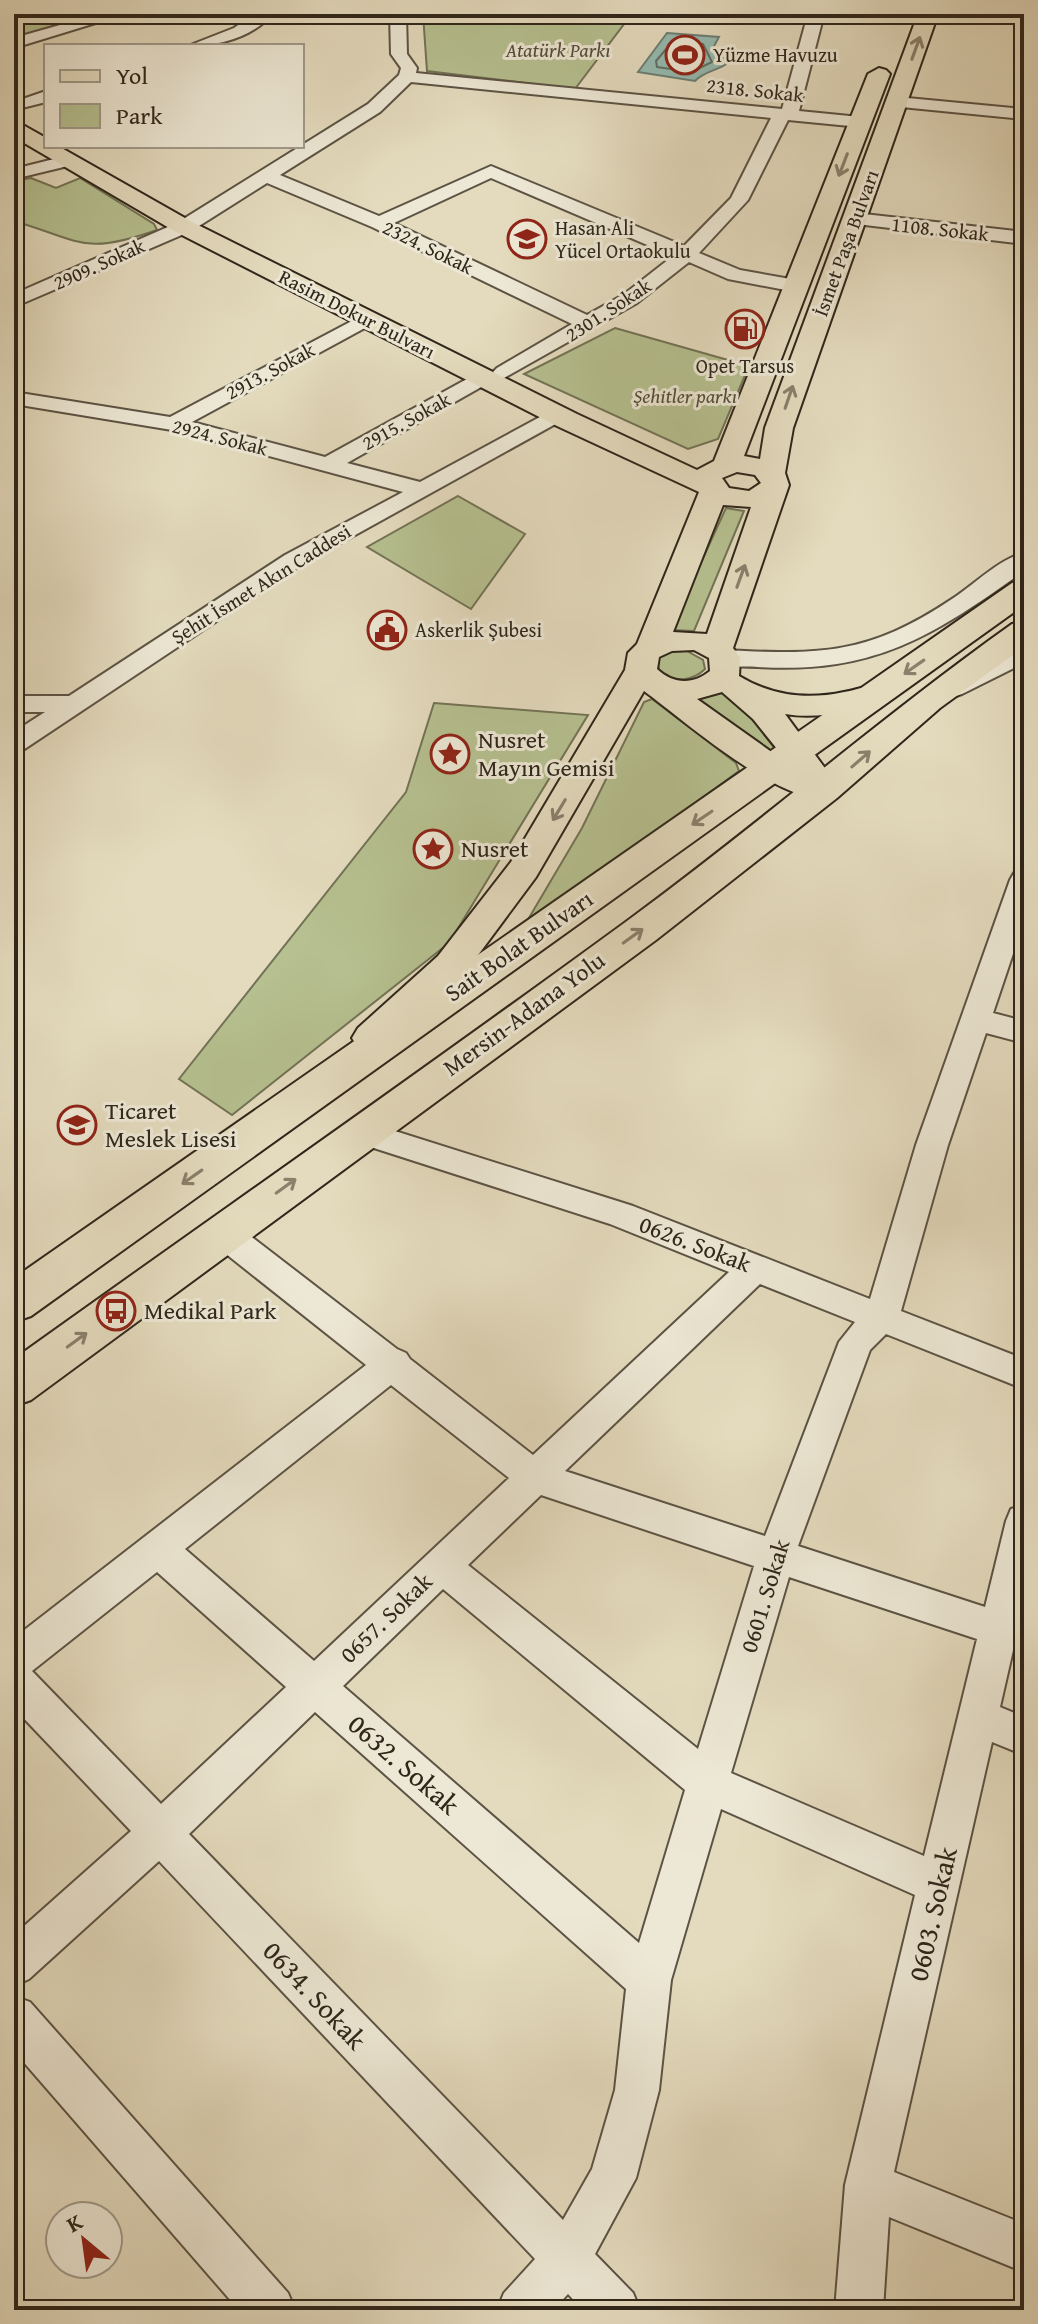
<svg xmlns="http://www.w3.org/2000/svg" width="1038" height="2324" font-family="'Gentium Book Plus',serif">
<rect width="100%" height="100%" fill="#e4dbbe"/>
<filter id="stains"><feTurbulence type="fractalNoise" baseFrequency=".0025" numOctaves="4"/><feColorMatrix values="0 0 0 0 .2 0 0 0 0 .09 0 0 0 0 .02 0 0 0 .5 -.17"/></filter>
<radialGradient id="worn" r=".72"><stop offset=".6" stop-color="#630" stop-opacity="0"/><stop offset="1" stop-color="#630" stop-opacity=".3"/></radialGradient>
<!-- green -->
<g fill="#b6c090" stroke="#727356" stroke-width="2">
<path d="M14,14H102L14,38Z"/>
<path d="M423,14H651L628,19L575,89L427,71Z"/>
<path d="M31,178L56,188L80,178L154,224L157,230C83,256 82,241 14,221V181Z"/>
<path d="M615,328L749,366L718,439L688,449L524,374Z"/>
<path d="M458,496L525,534L471,609L367,547Z"/>
<path d="M726,508L744,511L694,631L670,630Z"/>
<path d="M685,650L703,660L705,669C692,682 674,682 659,672L658,657L669,651Z"/>
<path d="M727,687L776,750L772,755L693,699Z"/>
<path d="M652,699L736,763L739,771L523,928L582,828L644,702Z"/>
<path d="M434,703L588,715L449,943L232,1115L179,1079L406,792Z"/>
</g>
<!-- water -->
<path fill="#95bbb1" stroke="#6c7f75" stroke-width="2" d="M667,33L719,37L713,48L728,63C717,71 704,71 695,81L638,72Z"/>
<g fill="none" stroke-linecap="round" stroke-linejoin="round">
<!-- shore -->
<path stroke="#627066" stroke-width="2" d="M673,41L703,44L712,62L691,72L657,67L656,61Z"/>
<!-- minor casing -->
<g stroke="#5c5344" stroke-width="4">
<g id="minor">
<path d="M99,14H125L14,48V38Z"/>
<path d="M254,14H273C251,38 219,46 188,46L234,28Z"/>
<path d="M390,14H406L407,54L417,68L416,73L782,109L808,14H824L799,111L860,117L869,122L860,127L788,120L748,200L699,253L740,270L796,280L806,286L796,292L728,279L689,262L637,303L504,378L497,376L493,372L497,368L572,324L372,227L267,183L191,231L14,307V294L177,223L368,104L399,75L401,68L391,54ZM411,82L771,118L731,198L684,246L491,166L379,216L280,175L380,112ZM491,178L673,256L623,295L587,315L394,223Z"/>
<path d="M46,91V102L14,110V102Z"/>
<path d="M897,97L1024,109V119L891,106V98Z"/>
<path d="M66,156L75,161L72,165L14,179V169Z"/>
<path d="M855,213L1024,232V244L848,223L846,219Z"/>
<path d="M367,313L374,315L377,319L374,323L192,422L325,457L476,374H490L494,378L490,382L347,463L420,482L551,411L559,410L570,416L301,565L23,750L14,752V732L45,712H14V696H69L285,555L403,492L172,430L14,404V392L170,417Z"/>
<path d="M1024,553V571C933,636 875,674 758,667C744,666 720,669 712,657L724,650C821,655 868,655 952,599C974,585 999,559 1024,553Z"/>
<path d="M1024,646V663L962,694L953,697L940,689L944,684Z"/>
<path d="M1024,871V921L993,1013L1024,1021V1043L986,1033L948,1145L901,1311L1024,1359V1389L886,1334L870,1350L798,1546L985,1607L1006,1521L1011,1509L1024,1505V1602L1000,1707L1024,1717V1755L992,1742L894,2172L1024,2224V2272L889,2217L883,2310H835L845,2185L915,1895L721,1809L671,1980L659,2090L636,2178L595,2254L633,2293L640,2310H583L568,2294L553,2310H497L504,2293L535,2259L159,1861L29,1979L14,1986V1935L131,1831L14,1708V1638L366,1365L211,1242L207,1233L211,1224L223,1220L235,1224L397,1349L406,1353L410,1359L533,1455L729,1272L610,1224L349,1140L344,1132L349,1124L360,1120L633,1206L870,1299L916,1145L1010,880L1014,873ZM760,1284L855,1322L839,1342L765,1536L565,1471ZM391,1385L509,1478L314,1661L185,1549ZM541,1495L754,1566L698,1749L468,1565ZM157,1572L286,1687L161,1804L32,1671ZM789,1577L977,1639L924,1856L731,1773ZM443,1589L685,1790L639,1943L343,1686ZM315,1712L626,1989L615,2090L592,2169L563,2220L189,1834Z"/>
<path d="M14,1996L30,2002L288,2293L295,2310H239L14,2051Z"/>
</g>
</g>
<!-- major casing -->
<g stroke="#2f261b" stroke-width="4">
<path id="major" d="M918,14H938L793,428L785,473L789,485L733,648L740,658L739,676C772,696 807,700 844,692C860,689 873,683 888,687L893,694L888,701C854,710 820,720 785,714L841,790L836,798C786,811 685,721 644,691L536,877L464,974L384,1048L371,1052L358,1048L352,1038L358,1028L438,956L511,862L625,670L628,653L637,644L699,492L557,426L176,232L14,137V120L46,138V146H58L192,222L577,414L697,470L714,461L868,74L879,68L886,70L890,74L744,456L760,459L765,428ZM737,472L755,475L761,483L749,491L729,488L722,478ZM723,505L751,507L707,634L673,632ZM694,650L709,658L710,671C693,685 673,684 657,669L659,657L672,651ZM722,692L753,719L790,765L697,699Z"/>
</g>
<!-- highway casing -->
<g stroke="#2f261b" stroke-width="4">
<g id="highway">
<path d="M1024,580V605L31,1316L14,1322V1278L1012,583Z"/>
<path d="M1024,621V647L940,708L837,798L656,940L31,1400L14,1406V1359C218,1213 425,1069 627,921C758,825 880,718 1012,624Z"/>
</g>
</g>
<!-- minor -->
<use href="#minor" fill="#ede8d5" fill-rule="evenodd"/>
<!-- major -->
<use href="#major" fill="#e4dbbe" fill-rule="evenodd"/>
<!-- highway -->
<use href="#highway" fill="#e4dbbe" fill-rule="evenodd"/>
</g>
<!-- one-way arrows -->
<defs><path id="oneway-shaft" d="M-6 0H5M1.5-3L5.5 0L1.5 3" fill="none" stroke-width="1.6" stroke-linecap="round" stroke-linejoin="round" transform="scale(2)"/></defs>
<g stroke="#8a806c">
<use href="#oneway-shaft" transform="translate(916 48) rotate(-70)"/>
<use href="#oneway-shaft" transform="translate(843 165) rotate(111)"/>
<use href="#oneway-shaft" transform="translate(789 397) rotate(-71)"/>
<use href="#oneway-shaft" transform="translate(741 576) rotate(-70)"/>
<use href="#oneway-shaft" transform="translate(914 667) rotate(145)"/>
<use href="#oneway-shaft" transform="translate(861 759) rotate(-41)"/>
<use href="#oneway-shaft" transform="translate(559 810) rotate(121)"/>
<use href="#oneway-shaft" transform="translate(702 818) rotate(146)"/>
<use href="#oneway-shaft" transform="translate(633 936) rotate(-36)"/>
<use href="#oneway-shaft" transform="translate(192 1177) rotate(145)"/>
<use href="#oneway-shaft" transform="translate(286 1186) rotate(-36)"/>
<use href="#oneway-shaft" transform="translate(77 1340) rotate(-36)"/>
</g>
<!-- icons -->
<defs>
<g id="stadium-ring" transform="scale(2)"><circle r="9.5" fill="#ede8d5" stroke="#8f2418" stroke-width="1.5"/><path d="M0-5a6.5 5 0 1 0 0 10a6.5 5 0 1 0 0-10ZM-3.5-1.8h7v3.6h-7Z" fill="#8f2418"/></g>
<g id="school-ring" transform="scale(2)"><circle r="9.5" fill="#ede8d5" stroke="#8f2418" stroke-width="1.5"/><path d="M0-5L7-2L0 1L-7-2ZM-4 1L0 2.5L4 1V4Q0 6-4 4Z" fill="#8f2418"/></g>
<g id="fuel-ring" transform="scale(2)"><circle r="9.5" fill="#ede8d5" stroke="#8f2418" stroke-width="1.5"/><path d="M-5.5-6h7V0h2V4h1.3V-2.5L3-4.5l.8-.8L6-3V5H2.5V1h-1V6h-7ZM-4.2-4.7v3.2H.2V-4.7Z" fill="#8f2418"/></g>
<g id="civic-ring" transform="scale(2)"><circle r="9.5" fill="#ede8d5" stroke="#8f2418" stroke-width="1.5"/><path d="M-.6-6.5H3V-4.5H.6V-3L4-1V1h2V6H-6V1h2V-1L-.6-3ZM-1.2 2.5V6h2.4V2.5Z" fill="#8f2418"/></g>
<g id="sight-ring" transform="scale(2)"><circle r="9.5" fill="#ede8d5" stroke="#8f2418" stroke-width="1.5"/><path d="M0-6L1.8-2.2L6-1.7L2.9 1.2L3.7 5.4L0 3.3L-3.7 5.4L-2.9 1.2L-6-1.7L-1.8-2.2Z" fill="#8f2418"/></g>
<g id="bus-ring" transform="scale(2)"><circle r="9.5" fill="#ede8d5" stroke="#8f2418" stroke-width="1.5"/><path d="M-5-6H5V4H4V6H2V4H-2V6H-4V4H-5ZM-3.5-4V0h7V-4ZM-3.5 1.2v1.5H-2V1.2ZM2 1.2v1.5H3.5V1.2Z" fill="#8f2418"/></g>
</defs>
<g fill-rule="evenodd">
<use href="#stadium-ring" x="685" y="55"/>
<use href="#school-ring" x="527" y="239"/>
<use href="#fuel-ring" x="745" y="329"/>
<use href="#civic-ring" x="387" y="630"/>
<use href="#sight-ring" x="450" y="754"/>
<use href="#sight-ring" x="433" y="849"/>
<use href="#school-ring" x="77" y="1125"/>
<use href="#bus-ring" x="116" y="1311"/>
</g>
<g text-anchor="middle" stroke-width="6" stroke-linejoin="round" paint-order="stroke">
<!-- far-park labels -->
<g font-size="20" font-style="italic" fill="#514c38" stroke="#ede8d5">
<text x="558" y="57">Atatürk Parkı</text>
<text x="685" y="403">Şehitler parkı</text>
</g>
<!-- far-poi labels -->
<g font-size="20" fill="#2f261b" stroke="#ede8d5" text-anchor="start">
<text x="713" y="62">Yüzme Havuzu</text>
<text x="555" y="235">Hasan Ali<tspan x="555" dy="23">Yücel Ortaokulu</tspan></text>
<text x="745" y="373" text-anchor="middle">Opet Tarsus</text>
<text x="415" y="637">Askerlik Şubesi</text>
</g>
<!-- far-street labels -->
<g font-size="20" fill="#2f261b" stroke="#ede8d5">
<text transform="translate(755 90) rotate(6)" y="7">2318. Sokak</text>
<text transform="translate(940 229) rotate(6)" y="7">1108. Sokak</text>
<text transform="translate(846 243) rotate(-70)" y="7">İsmet Paşa Bulvarı</text>
<text transform="translate(428 247) rotate(26)" y="7">2324. Sokak</text>
<text transform="translate(99 264) rotate(-24)" y="7">2909. Sokak</text>
<text transform="translate(608 310) rotate(-33)" y="7">2301. Sokak</text>
<text transform="translate(357 314) rotate(27)" y="7">Rasim Dokur Bulvarı</text>
<text transform="translate(270 371) rotate(-28)" y="7">2913. Sokak</text>
<text transform="translate(406 421) rotate(-29)" y="7">2915. Sokak</text>
<text transform="translate(220 437) rotate(14)" y="7">2924. Sokak</text>
<text transform="translate(261 584) rotate(-32)" y="7">Şehit İsmet Akın Caddesi</text>
</g>
<!-- poi labels -->
<g font-size="24" fill="#2f261b" stroke="#ede8d5" text-anchor="start">
<text x="478" y="748">Nusret<tspan x="478" dy="28">Mayın Gemisi</tspan></text>
<text x="461" y="857">Nusret</text>
<text x="105" y="1119">Ticaret<tspan x="105" dy="28">Meslek Lisesi</tspan></text>
<text x="144" y="1319">Medikal Park</text>
</g>
<!-- street labels -->
<g font-size="24" fill="#2f261b" stroke="#ede8d5">
<text transform="translate(519 946) rotate(-35)" y="8">Sait Bolat Bulvarı</text>
<text transform="translate(524 1014) rotate(-36)" y="8">Mersin-Adana Yolu</text>
<text transform="translate(695 1244) rotate(21)" y="8">0626. Sokak</text>
<text transform="translate(765 1596) rotate(-73)" y="8">0601. Sokak</text>
<text transform="translate(386 1618) rotate(-44)" y="8">0657. Sokak</text>
</g>
<!-- near-street labels -->
<g font-size="28" fill="#2f261b" stroke="#ede8d5">
<text transform="translate(404 1764) rotate(41)" y="10">0632. Sokak</text>
<text transform="translate(932 1914) rotate(-77)" y="10">0603. Sokak</text>
<text transform="translate(315 1995) rotate(47)" y="10">0634. Sokak</text>
</g>
</g>
<!-- margin -->
<rect width="1038" height="2324" fill="none" stroke="#e4dbbe" stroke-width="48"/>
<rect x="16" y="16" width="1006" height="2292" fill="none" stroke="#2f261b" stroke-width="4"/>
<rect x="24" y="24" width="990" height="2276" fill="none" stroke="#2f261b" stroke-width="2"/>
<!-- legend -->
<rect x="44" y="44" width="260" height="104" fill="#ede8d5" stroke="#a19a8b" stroke-width="2"/>
<rect x="60" y="70" width="40" height="12" fill="#e4dbbe" stroke="#a19a8b" stroke-width="2"/>
<text x="116" y="84" font-size="24" fill="#2f261b">Yol</text>
<rect x="60" y="104" width="40" height="24" fill="#b6c090" stroke="#a19a8b" stroke-width="2"/>
<text x="116" y="124" font-size="24" fill="#2f261b">Park</text>
<!-- north arrow -->
<g transform="translate(84 2240) rotate(331)"><circle r="38" fill="#ede8d5" stroke="#a19a8b" stroke-width="2"/>
<path d="M0-6L14 30L0 20L-14 30Z" fill="#8f2418"/>
<text y="-12" font-size="22" font-weight="bold" text-anchor="middle" fill="#2f261b">K</text>
</g>
<rect width="100%" height="100%" filter="url(#stains)"/>
<rect width="100%" height="100%" fill="url(#worn)"/>
</svg>
